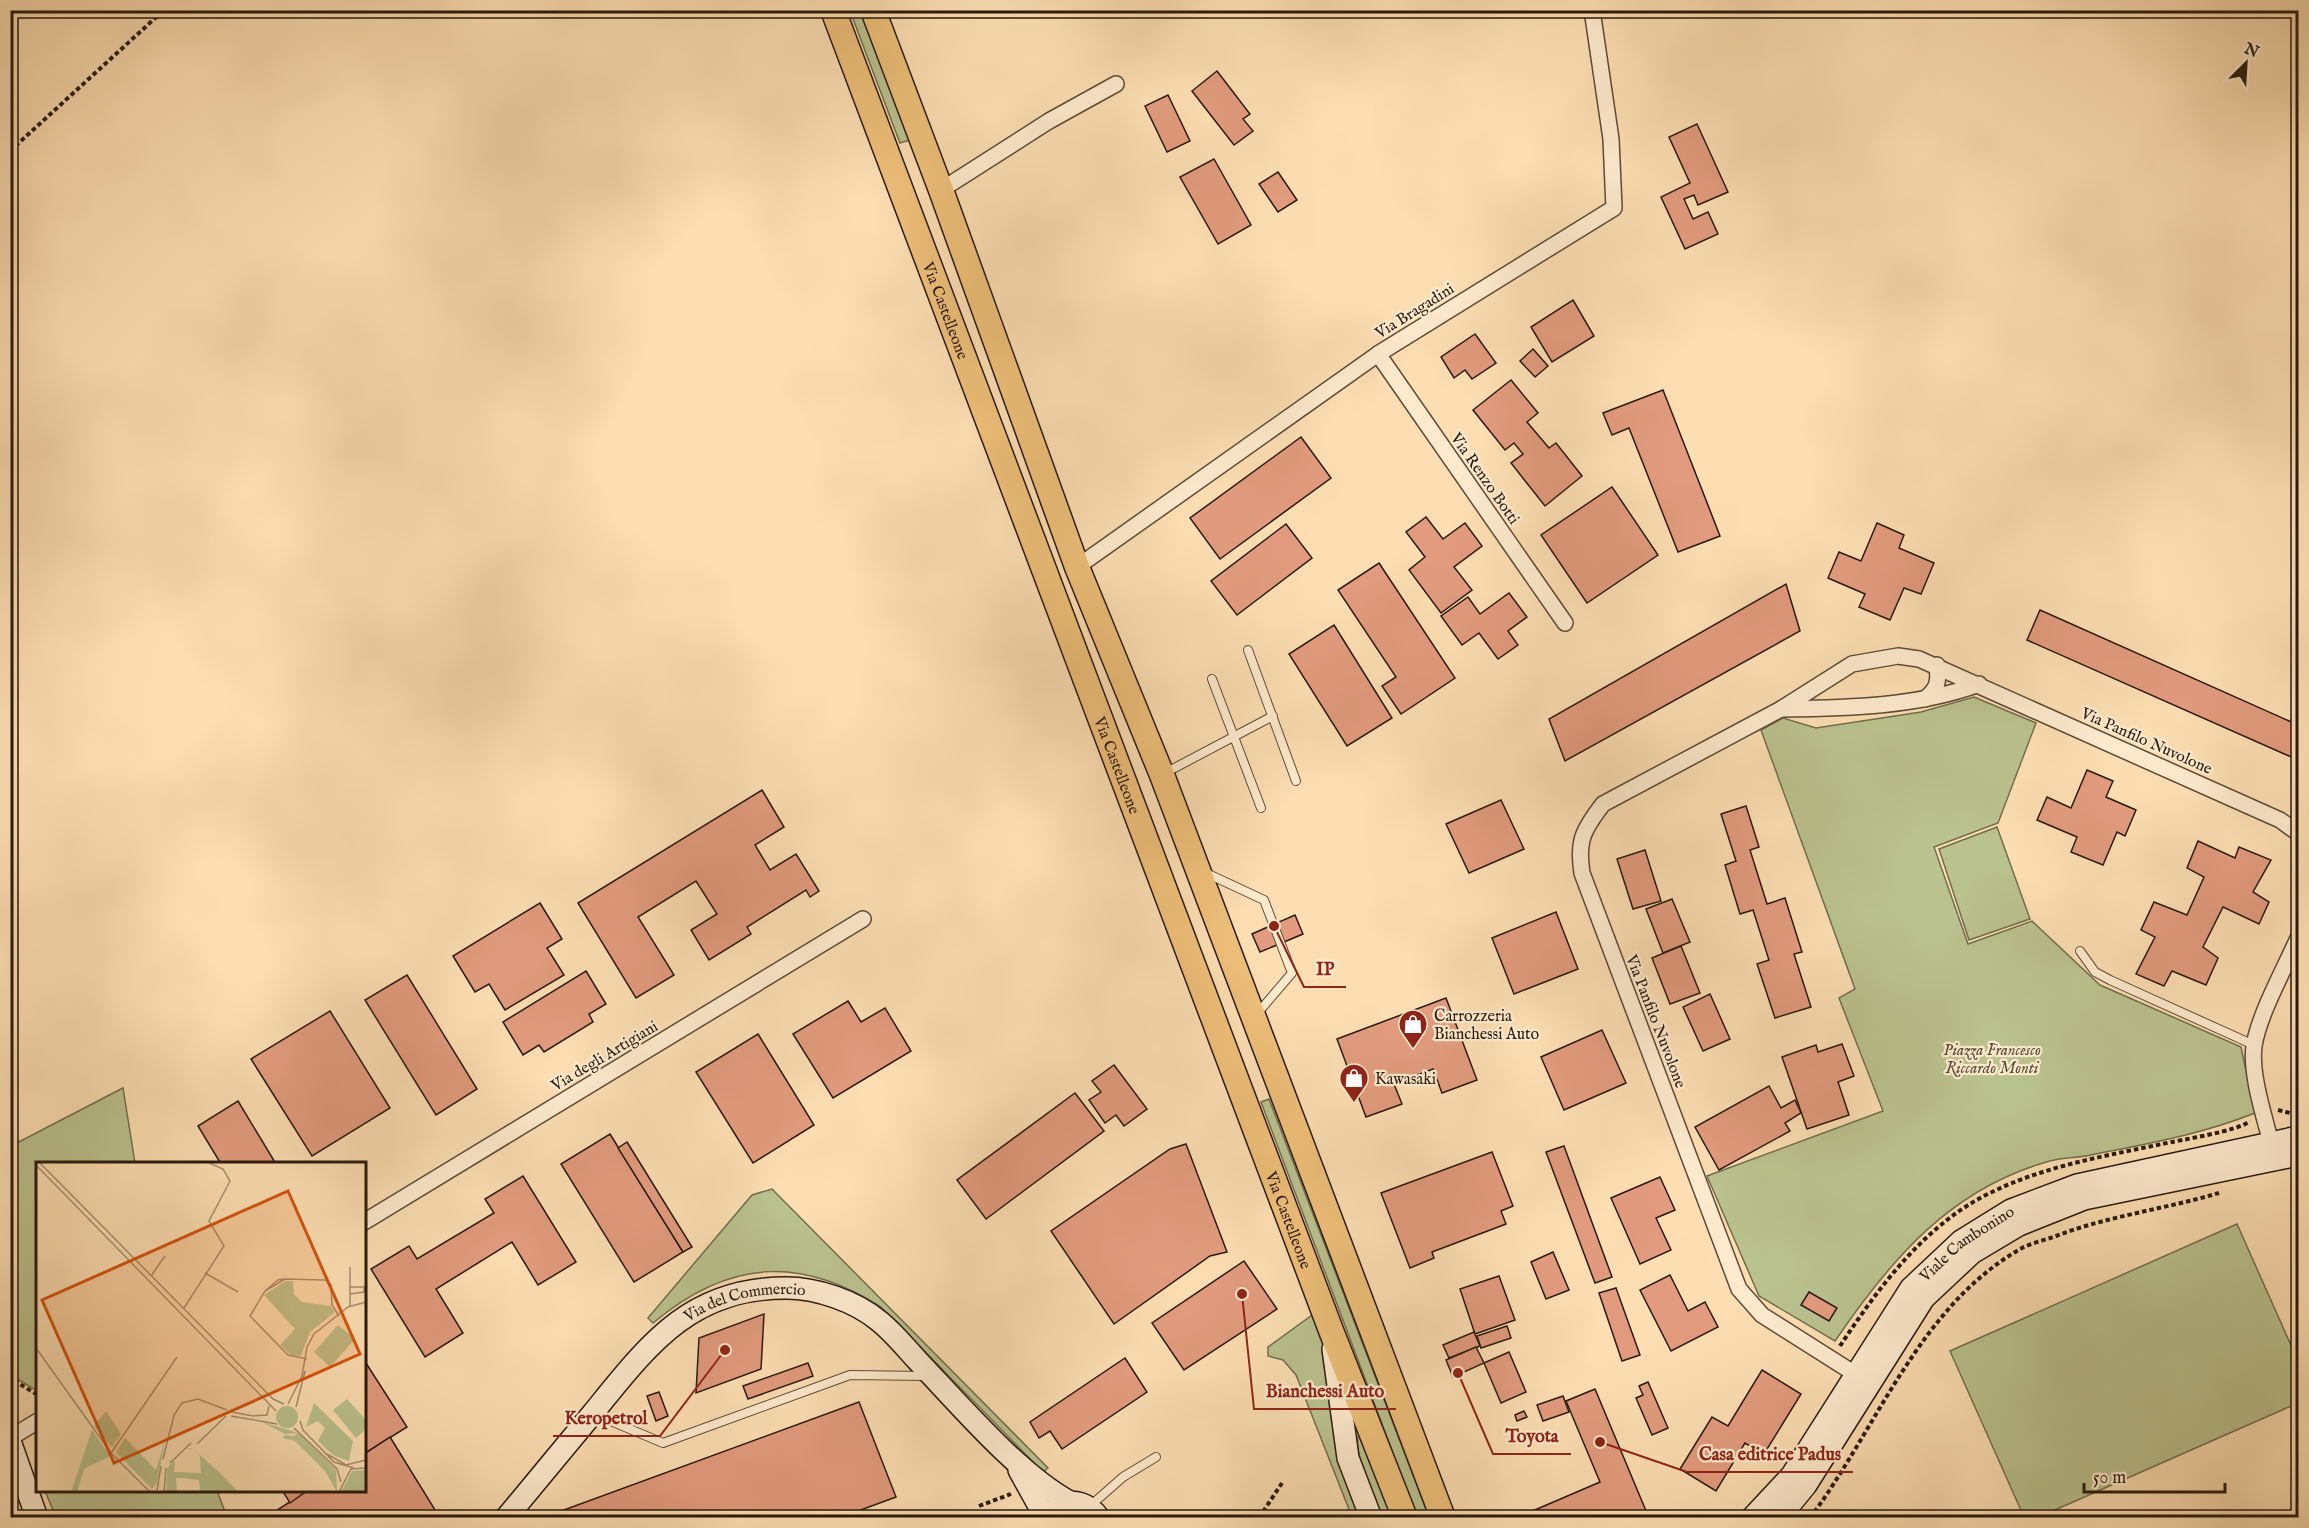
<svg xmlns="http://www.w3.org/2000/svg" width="2309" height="1528" font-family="'IM FELL English',serif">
<rect width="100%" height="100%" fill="#fcdeb2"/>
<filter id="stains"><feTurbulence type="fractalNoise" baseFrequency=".00333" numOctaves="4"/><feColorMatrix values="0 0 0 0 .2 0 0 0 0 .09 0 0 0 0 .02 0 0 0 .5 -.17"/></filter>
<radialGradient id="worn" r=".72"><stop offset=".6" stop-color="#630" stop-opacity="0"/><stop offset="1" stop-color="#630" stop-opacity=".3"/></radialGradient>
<!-- green -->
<g fill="#bac28f" stroke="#726e4e" stroke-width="1.5">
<path d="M850,11H861L910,140L900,143Z"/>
<path d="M1974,697L2036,723L1998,823L1934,847L1968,944L2032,921L2100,985L2241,1047L2255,1113C2203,1134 2146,1144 2091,1155C2078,1158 2064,1157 2050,1161C1951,1188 1891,1259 1835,1341L1759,1296L1707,1176L1883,1111L1839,998L1855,989L1761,730L1783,718L1816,728L1921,712Z"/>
<path d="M1997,827L2030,919L1969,940L1939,849Z"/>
<path d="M123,1088L135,1163L38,1164L37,1391L19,1380L11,1365V1146Z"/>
<path d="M1269,1099L1429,1517H1417L1261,1102Z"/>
<path d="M772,1189L1048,1468L1043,1472L881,1307C799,1255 728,1260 653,1323L648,1318L752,1195Z"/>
<path d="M2237,1224L2298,1361V1403L2039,1517H2024L1950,1351Z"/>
<path d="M1315,1313L1327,1341L1365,1517H1352L1296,1375L1283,1360L1268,1356V1347Z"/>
<path d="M1359,1434L1395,1517H1380C1374,1502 1352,1447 1359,1434Z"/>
<path d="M45,1491H217L227,1517H56Z"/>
</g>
<!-- building -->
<g fill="#e29b7e" stroke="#29190e" stroke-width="1.5">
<path d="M1217,71L1250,114L1243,119L1253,131L1234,145L1192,91Z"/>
<path d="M1168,95L1190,141L1167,152L1145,106Z"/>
<path d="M1697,124L1728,192L1698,205L1694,195L1684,199L1693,219L1708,212L1718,234L1685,249L1661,197L1690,183L1669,137Z"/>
<path d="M1214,159L1251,225L1218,244L1180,177Z"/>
<path d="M1278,172L1297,200L1278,212L1259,184Z"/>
<path d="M1573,300L1594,336L1552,362L1531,327Z"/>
<path d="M1475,334L1496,363L1472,379L1465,370L1454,378L1441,357Z"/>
<path d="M1533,349L1548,366L1535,377L1520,361Z"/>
<path d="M1511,380L1538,413L1527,422L1549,448L1556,443L1582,476L1545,506L1511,463L1523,454L1514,443L1505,450L1473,410Z"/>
<path d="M1663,390L1720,536L1678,552L1629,428L1612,435L1603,413Z"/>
<path d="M1301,437L1331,478L1220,559L1190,518Z"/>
<path d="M1612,487L1658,555L1587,603L1541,535Z"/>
<path d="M1426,517L1443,539L1465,523L1482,546L1454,567L1472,590L1441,613L1409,570L1425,557L1406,532Z"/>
<path d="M1877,523L1904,535L1899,548L1934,563L1921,594L1904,588L1890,620L1859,607L1865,594L1828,578L1839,552L1861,561Z"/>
<path d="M1286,524L1312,558L1237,615L1211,581Z"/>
<path d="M1379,563L1455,678L1401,714L1382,686L1396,677L1338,590Z"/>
<path d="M1786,584L1800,631L1565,761L1549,719Z"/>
<path d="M1509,593L1527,617L1508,631L1518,645L1498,659L1479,633L1462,645L1441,616L1468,597L1480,614Z"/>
<path d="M2040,610L2298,725V760L2027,640Z"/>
<path d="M1334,625L1392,718L1347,746L1289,654Z"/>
<path d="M2087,770L2113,781L2106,797L2136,810L2125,836L2117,832L2103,865L2071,852L2077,837L2037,820L2047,797L2071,808Z"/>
<path d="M762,790L784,827L755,845L770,870L796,854L819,891L810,897L806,890L747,927L751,934L709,960L691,930L717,914L696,881L638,917L674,975L636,998L578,903Z"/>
<path d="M1501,800L1524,849L1469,873L1446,824Z"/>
<path d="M1746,806L1759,847L1750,850L1767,904L1785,898L1802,952L1794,954L1811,1007L1775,1018L1757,964L1769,960L1753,910L1740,914L1725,865L1736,861L1721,814Z"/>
<path d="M2198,841L2235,858L2239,847L2271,860L2253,892L2269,902L2259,924L2223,907L2203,947L2218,958L2206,985L2172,971L2164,986L2136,974L2155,937L2141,930L2154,902L2187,915L2204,877L2187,868Z"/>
<path d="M1645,850L1661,901L1633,909L1617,859Z"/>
<path d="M1672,899L1690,942L1663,953L1646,909Z"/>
<path d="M540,903L562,939L547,948L564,975L505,1010L489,984L475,992L453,956Z"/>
<path d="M1556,912L1578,969L1514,994L1492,938Z"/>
<path d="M1295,915L1303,934L1260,952L1252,934Z"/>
<path d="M1681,946L1700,993L1670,1004L1652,958Z"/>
<path d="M586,971L606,1004L589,1014L593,1022L544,1052L539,1045L523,1055L503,1022Z"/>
<path d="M407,975L477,1089L436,1115L365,1000Z"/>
<path d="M1710,994L1730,1039L1703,1051L1683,1007Z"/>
<path d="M1446,998L1477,1080L1442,1093L1433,1069L1394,1084L1402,1104L1366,1117L1337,1039Z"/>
<path d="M848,1001L861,1022L885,1008L911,1051L833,1098L793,1034Z"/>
<path d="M330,1011L390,1108L312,1156L251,1059Z"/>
<path d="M1602,1030L1626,1083L1564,1110L1541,1057Z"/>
<path d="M758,1034L814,1125L753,1163L696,1072Z"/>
<path d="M1842,1044L1854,1076L1838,1082L1849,1115L1807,1129L1782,1057L1816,1045L1818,1052Z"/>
<path d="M1114,1065L1147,1109L1124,1126L1116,1115L1105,1123L1089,1100L1101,1092L1092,1081Z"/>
<path d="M1769,1086L1781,1108L1795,1100L1801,1113L1785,1123L1790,1131L1719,1170L1695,1127Z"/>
<path d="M1075,1093L1104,1131L986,1219L957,1180Z"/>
<path d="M238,1101L276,1164H221L198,1126Z"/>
<path d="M610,1134L683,1252L634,1282L561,1164Z"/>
<path d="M627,1142L692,1247L683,1252L618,1148Z"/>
<path d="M1186,1144L1227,1252L1210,1256L1114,1324L1051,1231L1170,1149Z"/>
<path d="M1564,1146L1612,1277L1595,1283L1546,1152Z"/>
<path d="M1492,1152L1513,1206L1501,1211L1506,1224L1432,1252L1434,1258L1410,1268L1381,1193Z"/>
<path d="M523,1176L576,1262L538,1285L512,1242L436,1289L463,1333L425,1357L371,1269L409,1246L417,1259L494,1213L485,1199Z"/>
<path d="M1660,1177L1675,1210L1656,1218L1671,1250L1640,1264L1611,1198Z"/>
<path d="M1553,1252L1569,1290L1546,1299L1531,1262Z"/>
<path d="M1244,1261L1277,1309L1184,1370L1152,1323Z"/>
<path d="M1670,1275L1688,1311L1705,1302L1718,1327L1671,1351L1640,1290Z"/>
<path d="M1499,1276L1515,1320L1475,1334L1460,1289Z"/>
<path d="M1616,1288L1640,1355L1622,1361L1599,1293Z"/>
<path d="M1809,1292L1837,1308L1829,1321L1801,1305Z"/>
<path d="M764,1314L761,1369L696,1393L699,1338Z"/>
<path d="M1507,1326L1511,1338L1481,1348L1477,1336Z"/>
<path d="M1474,1332L1480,1346L1449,1358L1443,1345Z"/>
<path d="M1476,1347L1484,1363L1453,1377L1446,1360Z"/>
<path d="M1509,1352L1526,1392L1501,1403L1484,1363Z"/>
<path d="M1125,1358L1147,1392L1062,1449L1050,1431L1039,1438L1030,1422Z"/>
<path d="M364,1360L407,1427L364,1454Z"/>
<path d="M808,1363L813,1376L748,1399L743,1386Z"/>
<path d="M1762,1370L1801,1394L1764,1454L1745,1443L1716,1491L1680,1469L1712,1417L1728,1426Z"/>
<path d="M1648,1382L1668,1428L1652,1435L1636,1398L1643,1395L1639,1386Z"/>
<path d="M1595,1389L1649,1518H1516L1600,1482L1566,1401Z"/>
<path d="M659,1392L668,1416L656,1421L647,1396Z"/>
<path d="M1563,1396L1569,1412L1543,1421L1537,1405Z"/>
<path d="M859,1402L896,1497L839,1518H810L808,1511L790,1518H542Z"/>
<path d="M1524,1411L1527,1417L1517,1421L1515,1415Z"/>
<path d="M390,1437L440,1518H265L308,1490H364V1454Z"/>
<path d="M282,1490H308L290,1503Z"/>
</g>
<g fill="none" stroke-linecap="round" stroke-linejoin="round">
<!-- lane casing -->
<g stroke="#5e4a37" stroke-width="10">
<g id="lane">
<path d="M1248,650L1296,781"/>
<path d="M1212,679L1261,808"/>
<path d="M1165,773L1273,716"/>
<path d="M1206,873L1264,900L1292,973L1256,1015"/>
<path d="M2080,951L2095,972L2110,980L2254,1045"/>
<path d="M594,1414L663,1443L850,1375L927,1376"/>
<path d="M1090,1506L1123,1477L1156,1457"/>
</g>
</g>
<!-- street casing -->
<g stroke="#5e4a37" stroke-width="18">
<g id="street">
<path d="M941,190L1049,121L1116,84"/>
<path d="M1378,354L1565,623"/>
<path d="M1077,567L1378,354L1614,208L1611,139L1592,10"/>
<path d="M1979,684C1917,707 1847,708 1781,709L1852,664L1898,656L1919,659L2280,820L2298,833"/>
<path d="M1925,699C1938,688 1939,682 1937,665"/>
<path d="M1781,709L1603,804C1583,830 1577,841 1582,873L1739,1289L1762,1315L1863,1379"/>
<path d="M2273,1151C2266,1121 2250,1076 2254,1046C2259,1014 2285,968 2298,938"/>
<path d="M364,1222L863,919"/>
<path d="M10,1438L38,1421"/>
</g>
</g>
<!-- secondary casing -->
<g stroke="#29190e" stroke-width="24">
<g id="secondary">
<path d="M1333,1349L1348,1458L1371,1518"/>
<path d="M10,1441L37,1518"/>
<path d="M1019,1470L1045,1517"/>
<path d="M1058,1505C1074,1499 1089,1503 1099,1518"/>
<path id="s1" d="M506,1518C535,1483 564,1448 593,1413C649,1344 690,1288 786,1288C817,1288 855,1301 879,1321C893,1332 905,1347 917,1360C958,1403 1019,1475 1070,1502"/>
<path id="s2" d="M1752,1518L1792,1475L1911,1288L1961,1241L2011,1210L2077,1185L2298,1137"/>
<path d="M1779,1518L1806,1485L1924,1298L1972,1253L2019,1225L2084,1199L2298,1155"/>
</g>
</g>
<!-- primary casing -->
<g stroke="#29190e" stroke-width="27">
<g id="primary">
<path id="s3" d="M833,10L1332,1333L1405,1518"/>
<path d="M873,10L941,190L1077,567L1162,775L1443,1518"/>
</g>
</g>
<!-- path -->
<g stroke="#29190e" stroke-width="4" stroke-dasharray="4.5 3" stroke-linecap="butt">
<path d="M10,151L164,10"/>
<path d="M2278,1110L2298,1115"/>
<path d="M1840,1346C1879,1287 1926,1223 1992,1192C2045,1166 2105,1156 2162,1144C2180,1140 2239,1131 2250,1121"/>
<path d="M10,1374L18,1383L38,1395"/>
<path d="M979,1506L1011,1494"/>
<path d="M881,1514L882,1518"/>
<path d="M1259,1518L1282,1483"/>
<path d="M1810,1518C1878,1427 1919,1306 2022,1248C2032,1243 2045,1240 2056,1236C2108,1216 2165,1209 2219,1193"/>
</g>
<!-- lane -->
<use href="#lane" stroke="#fdeacd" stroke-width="8"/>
<!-- street -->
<use href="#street" stroke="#fdeacd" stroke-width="15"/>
<!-- secondary -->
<use href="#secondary" stroke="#fdeacd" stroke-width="21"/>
<!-- primary -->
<use href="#primary" stroke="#eebf79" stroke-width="24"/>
</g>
<!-- icons -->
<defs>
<g id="shop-pin" transform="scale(1.5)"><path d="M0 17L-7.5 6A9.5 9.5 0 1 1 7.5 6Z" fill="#8f2418" stroke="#fdeacd"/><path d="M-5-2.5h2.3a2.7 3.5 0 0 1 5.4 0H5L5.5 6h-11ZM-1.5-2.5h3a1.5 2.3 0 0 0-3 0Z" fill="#fff"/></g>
</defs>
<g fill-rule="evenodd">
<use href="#shop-pin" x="1413" y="1024"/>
<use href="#shop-pin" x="1354" y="1078"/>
</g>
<g text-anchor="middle" stroke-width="4.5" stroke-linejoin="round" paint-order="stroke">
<!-- street labels -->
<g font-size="16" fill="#29190e" stroke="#fdeacd">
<text dy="6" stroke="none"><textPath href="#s3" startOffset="321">Via Castelleone</textPath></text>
<text transform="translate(1414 310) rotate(-32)" y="6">Via Bragadini</text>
<text transform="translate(1486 478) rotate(55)" y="6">Via Renzo Botti</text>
<text transform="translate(2147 740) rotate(24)" y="6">Via Panfilo Nuvolone</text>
<text dy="6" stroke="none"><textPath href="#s3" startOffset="807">Via Castelleone</textPath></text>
<text transform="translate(1657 1021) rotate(69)" y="6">Via Panfilo Nuvolone</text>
<text transform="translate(604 1055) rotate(-31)" y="6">Via degli Artigiani</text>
<text dy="6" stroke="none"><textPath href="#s3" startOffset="1293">Via Castelleone</textPath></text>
<text dy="6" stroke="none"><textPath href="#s2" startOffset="352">Viale Cambonino</textPath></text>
<text dy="6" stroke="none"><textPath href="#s1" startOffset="333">Via del Commercio</textPath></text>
</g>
<!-- poi labels -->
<g font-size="16" fill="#29190e" stroke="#fdeacd" text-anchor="start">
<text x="1434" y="1021">Carrozzeria<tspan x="1434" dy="18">Bianchessi Auto</tspan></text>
<text x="1375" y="1084">Kawasaki</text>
</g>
<!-- park labels -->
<g font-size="16" font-style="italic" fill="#544c35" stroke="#fdeacd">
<text x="1992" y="1055">Piazza Francesco<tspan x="1992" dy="18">Riccardo Monti</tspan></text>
</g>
</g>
<!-- overview -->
<g transform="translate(36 1162)">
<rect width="330" height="330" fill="#fcdeb2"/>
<path d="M249,119H257L258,132L266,140L294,144L299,150L274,170L265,194L255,193L244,183L259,167L228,133ZM302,163L319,177L294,205L278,190ZM311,237L330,258V267L320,276L297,248ZM278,241L317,279L313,299L297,293L282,279L289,266L282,259L270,265ZM240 255a11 11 0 1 1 22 0a11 11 0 1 1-22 0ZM70,249L85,272L76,285L58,264ZM226,260L263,271L300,308L301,330L289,309L259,279L247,276L249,273L258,274L262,271L249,272ZM56,268L74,294L48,307L41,330H35ZM130,275L121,320L116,327L80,290L89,276L120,308ZM154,286L157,287L183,310L202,330H164L163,318L148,316H140L141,330H130L131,307L135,301L139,299L138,310L165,311L164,294L157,287H150ZM330,308V330H305L316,309Z" fill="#bac28f"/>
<path fill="none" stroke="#a88f70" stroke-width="1.5" d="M3,0L237,237L248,242M0,3L240,249M314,105V145M169,111L202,130M115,114L129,94M249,117L229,129L242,118L249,117L288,118H290L295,123L296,143L303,154M314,125H328V130L314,132M229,129L214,154L252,193L271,197M148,146L188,84L173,59L194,19L187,7L171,0M0,186L75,291L114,330M252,242L266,214L271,185L278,172L312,145L330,140M260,245L269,209M196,250L217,254M195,254L241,262M216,254L231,253L233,244M264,259L267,268L298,300L318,306M258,266L301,307L305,320M161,282L190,254M75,291L141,195M291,292L310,303L330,298M127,297L138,253L146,241L162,237L191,248M134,301L155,281M121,328L125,304M128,330L130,306M303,330L315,307L330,306"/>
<path fill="#d5530c" fill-opacity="0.15" stroke="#d5530c" stroke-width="3" d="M252,29L324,192L78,301L6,138Z"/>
<rect width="330" height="330" fill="none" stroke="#29190e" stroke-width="3"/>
</g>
<!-- callouts -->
<path fill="none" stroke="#8f2418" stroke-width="2" d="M1274 926L1304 987H1346M1242 1294L1254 1409H1396M725 1350L660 1436H553M1458 1373L1493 1454H1571M1600 1442L1687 1472H1853"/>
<g fill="#8f2418" stroke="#fdeacd" stroke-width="2">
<circle cx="1274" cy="926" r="6"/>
<circle cx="1242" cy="1294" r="6"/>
<circle cx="725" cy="1350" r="6"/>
<circle cx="1458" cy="1373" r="6"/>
<circle cx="1600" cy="1442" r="6"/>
</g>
<g font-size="18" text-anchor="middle" font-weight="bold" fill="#8f2418" stroke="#fdeacd" stroke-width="4.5" stroke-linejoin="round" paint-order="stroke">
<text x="1325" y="975">IP</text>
<text x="1325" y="1397">Bianchessi Auto</text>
<text x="606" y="1424">Keropetrol</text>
<text x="1532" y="1442">Toyota</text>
<text x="1770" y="1460">Casa editrice Padus</text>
</g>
<!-- margin -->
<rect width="2309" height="1528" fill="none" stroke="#fcdeb2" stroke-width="36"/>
<rect x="12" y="12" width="2285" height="1504" fill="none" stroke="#29190e" stroke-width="3"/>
<rect x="18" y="18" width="2273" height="1492" fill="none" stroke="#29190e" stroke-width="1.5"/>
<!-- north arrow -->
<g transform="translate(2246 63) rotate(24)" stroke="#fdeacd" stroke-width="4.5" paint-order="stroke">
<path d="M0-4.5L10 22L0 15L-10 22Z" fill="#29190e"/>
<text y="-9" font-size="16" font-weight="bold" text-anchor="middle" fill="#29190e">N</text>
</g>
<!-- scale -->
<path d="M2084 1483v9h141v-9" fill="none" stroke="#29190e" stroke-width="3"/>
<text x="2093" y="1483" font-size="18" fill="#29190e" stroke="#fdeacd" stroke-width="4.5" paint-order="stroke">50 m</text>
<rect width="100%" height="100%" filter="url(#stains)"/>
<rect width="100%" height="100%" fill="url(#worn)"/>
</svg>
